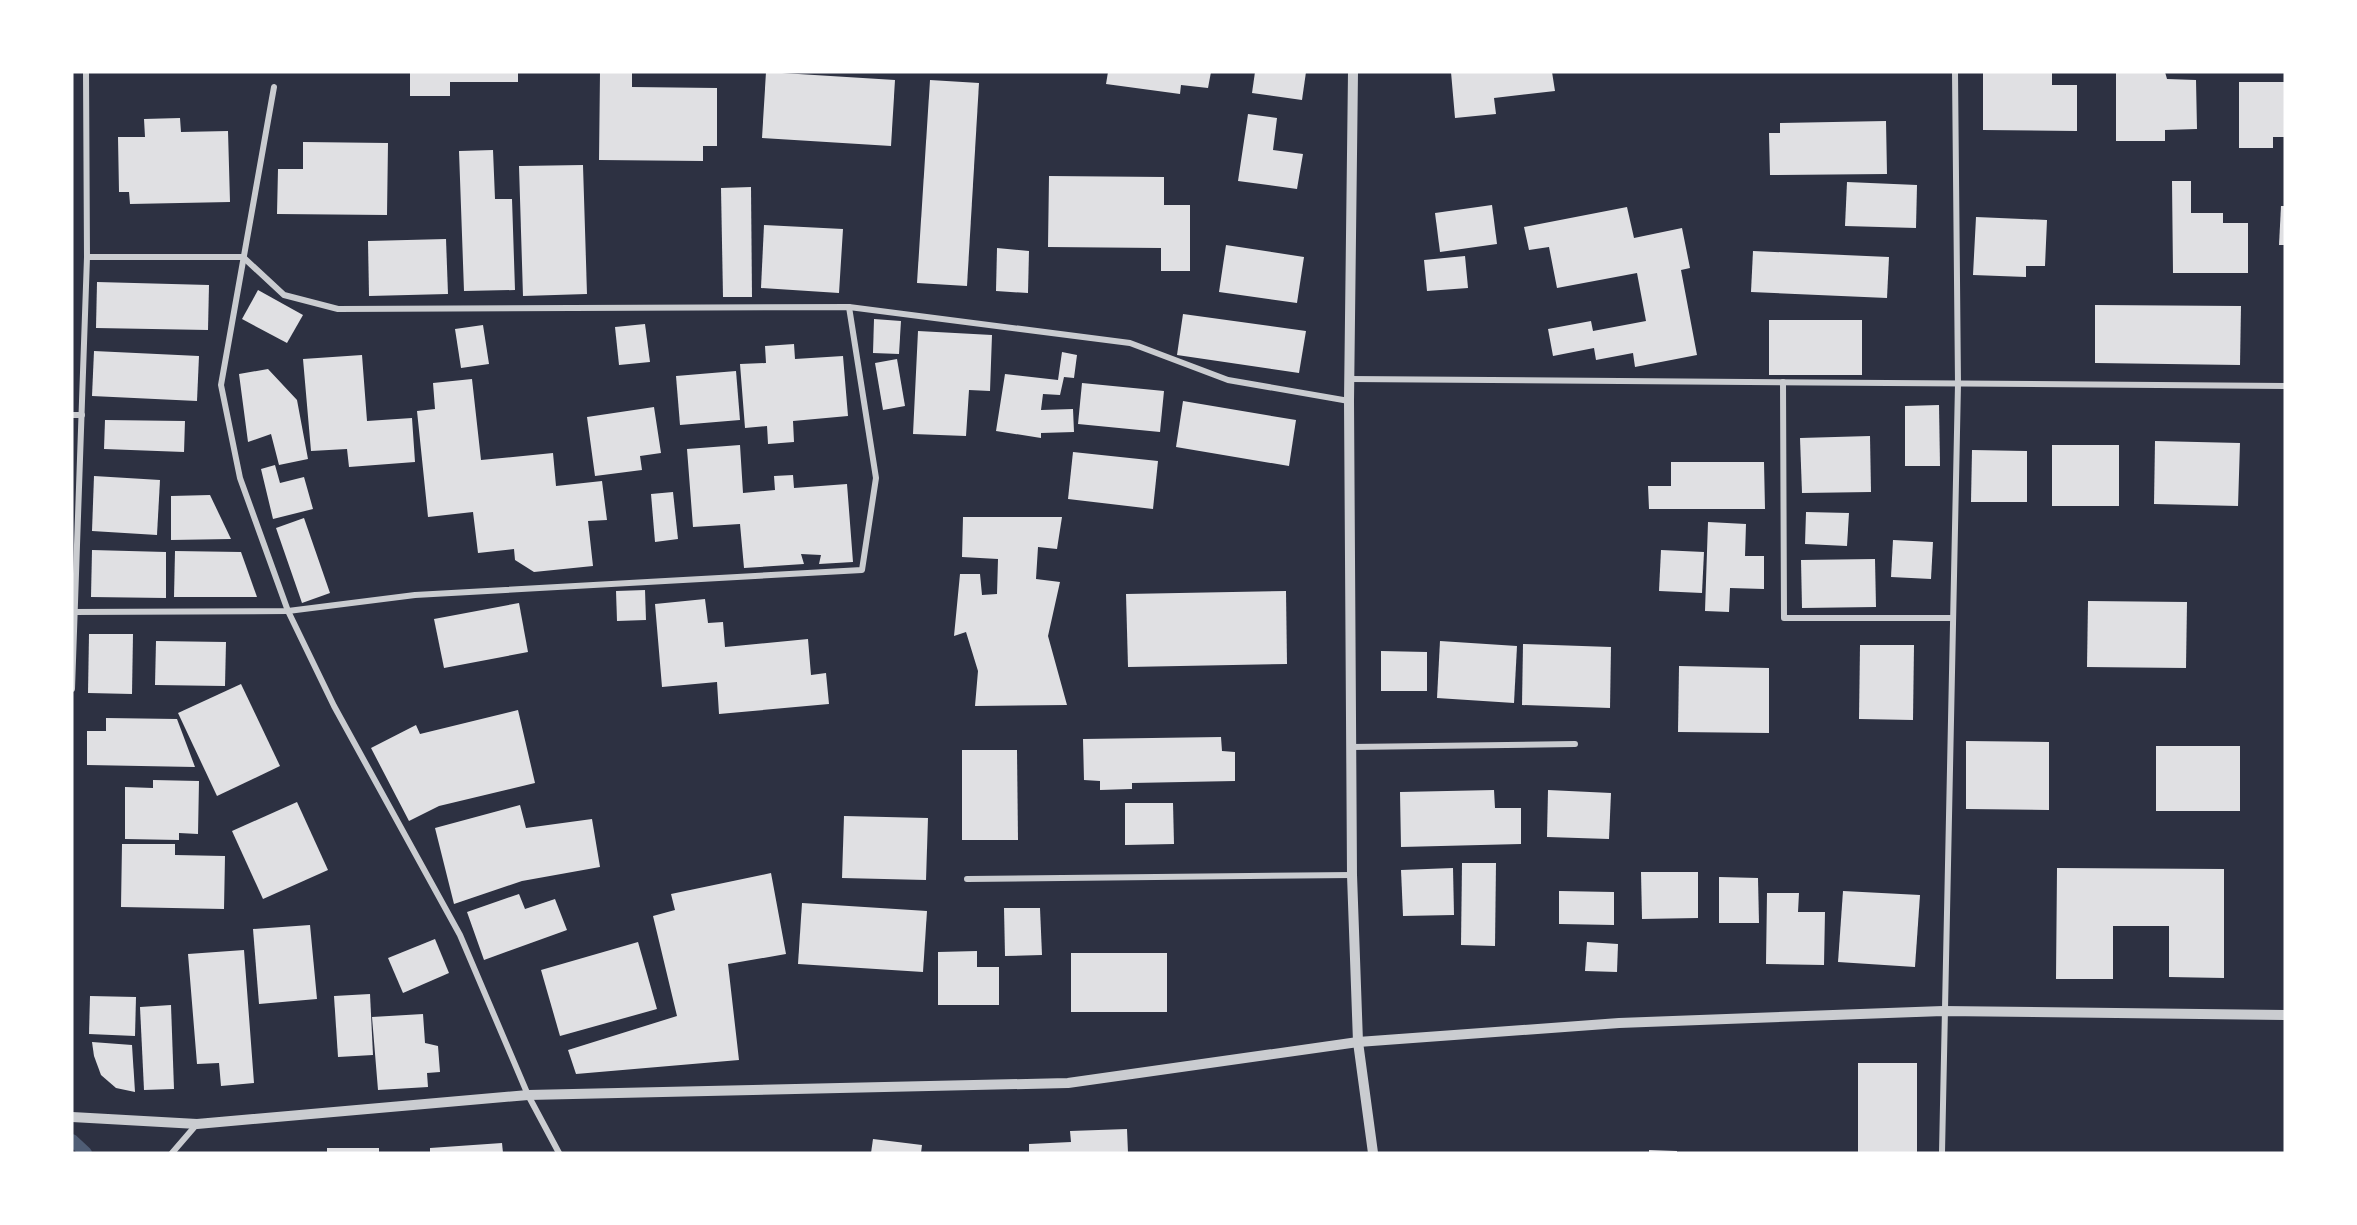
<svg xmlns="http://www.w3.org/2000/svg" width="2357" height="1225" font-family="Ubuntu,sans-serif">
<rect width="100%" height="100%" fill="#2d3142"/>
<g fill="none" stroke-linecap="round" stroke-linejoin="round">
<!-- stream -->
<path stroke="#4f5d75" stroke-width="12" d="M72,1140L86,1153"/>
</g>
<!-- building -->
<g fill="#e0e0e3">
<path d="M410,72H518V82H450V96H410Z"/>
<path d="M600,72H632V87L717,88V146H703V161L599,160Z"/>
<path d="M766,72L895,80L891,146L762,138Z"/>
<path d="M1108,72H1211L1208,88L1181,85L1180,94L1106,84Z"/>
<path d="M1255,72H1306L1302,100L1252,93Z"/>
<path d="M1451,72H1552L1555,91L1494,98L1496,114L1455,118Z"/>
<path d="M1983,72H2052V85H2077V131L1983,130Z"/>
<path d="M2116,72H2165L2167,79L2196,80L2197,129L2165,130V141H2116Z"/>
<path d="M930,80L979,83L967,286L917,283Z"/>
<path d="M2239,82H2285V137H2273V148H2239Z"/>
<path d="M1248,114L1277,118L1273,150L1303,154L1297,189L1238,181Z"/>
<path d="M180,118L181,132L228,131L230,202L130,204L129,192H119L118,137H145L144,119Z"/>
<path d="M1886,121L1887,174L1770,175L1769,133H1780V123Z"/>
<path d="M303,142L388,143L387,215L277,214L278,169H303Z"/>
<path d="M493,150L495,199H512L515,290L464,291L459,151Z"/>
<path d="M583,165L587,294L523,296L519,166Z"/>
<path d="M1049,176L1164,177V205H1190V271H1161V248L1048,247Z"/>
<path d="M2172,181H2191V213H2223V223H2248V273H2173Z"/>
<path d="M1847,182L1917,185L1916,228L1845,226Z"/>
<path d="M751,187L752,297H723L721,188Z"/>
<path d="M1492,205L1497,244L1440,252L1435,213Z"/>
<path d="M2281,206H2285V245H2279Z"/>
<path d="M1627,207L1634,238L1682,228L1690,268L1681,270L1697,355L1635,367L1633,353L1596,360L1594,348L1553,356L1548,329L1591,321L1593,331L1646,321L1637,273L1557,288L1549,247L1529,250L1524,227Z"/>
<path d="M1976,217L2047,220L2045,266H2026V277L1973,275Z"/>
<path d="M764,225L843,229L839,293L761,288Z"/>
<path d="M446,239L448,294L369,296L368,241Z"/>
<path d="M1226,245L1304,257L1297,303L1219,292Z"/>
<path d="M997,248L1029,251L1028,293L996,291Z"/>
<path d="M1753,251L1889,257L1887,298L1751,292Z"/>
<path d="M1465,256L1468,288L1427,291L1424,260Z"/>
<path d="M97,282L209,285L208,330L96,328Z"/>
<path d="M258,290L303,315L287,343L242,319Z"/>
<path d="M2095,305L2241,306L2240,365L2095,363Z"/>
<path d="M1183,314L1306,331L1299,373L1177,355Z"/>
<path d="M874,319L901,321L899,354L873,353Z"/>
<rect x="1769" y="320" width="93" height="55"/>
<path d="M645,324L650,362L619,365L615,327Z"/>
<path d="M483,325L489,364L461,368L455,329Z"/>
<path d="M918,331L992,335L990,391L969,390L966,436L913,434Z"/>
<path d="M794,344L795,359L843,356L848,416L793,421L794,442L768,444L767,426L745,428L740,364L766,363L765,346Z"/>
<path d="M94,351L199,356L197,401L92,396Z"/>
<path d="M1062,352L1077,355L1074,378L1064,377L1060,395L1043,394L1041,410L1073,409L1074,432L1041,433V438L996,431L1005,374L1058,380Z"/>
<path d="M362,355L367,421L412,418L415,462L349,467L347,449L311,451L303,359Z"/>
<path d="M897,359L905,406L883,410L875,363Z"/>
<path d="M268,369L297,400L308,459L279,465L271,434L248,442L239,374Z"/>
<path d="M736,371L740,420L680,425L676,376Z"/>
<path d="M472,379L481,460L553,453L556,486L602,481L607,520L588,521L593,566L534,572L515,560L514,549L478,553L473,512L428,517L417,411L435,409L433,383Z"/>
<path d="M1082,383L1164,391L1160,432L1078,424Z"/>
<path d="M1183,401L1296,420L1289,466L1176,447Z"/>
<path d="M1939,405L1940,466H1905V406Z"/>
<path d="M654,407L661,453L640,456L642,470L595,476L587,417Z"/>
<path d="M105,420L185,421L184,452L104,449Z"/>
<path d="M1870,436L1871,492L1802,493L1800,438Z"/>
<path d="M2155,441L2240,443L2238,506L2154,504Z"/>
<path d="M740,445L743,493L775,490L774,476L793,475L794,488L847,484L853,562L819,564L821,555L801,554L804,564L744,568L740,524L693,527L687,449Z"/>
<rect x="2052" y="445" width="67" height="61"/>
<path d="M1972,450L2027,451V502H1971Z"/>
<path d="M1073,452L1158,461L1153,509L1068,499Z"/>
<path d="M1671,462H1764L1765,509H1649L1648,486H1671Z"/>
<path d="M275,465L280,483L304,477L313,509L273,519L261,469Z"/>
<path d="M94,476L160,480L157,535L92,531Z"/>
<path d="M673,492L678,539L655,542L651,494Z"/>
<path d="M210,495L231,539L171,540V496Z"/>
<path d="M1806,512L1849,513L1847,546L1805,544Z"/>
<path d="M963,517H1062L1057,549L1038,547L1036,579L1060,582L1048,636L1067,705L975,706L978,671L966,632L954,636L960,574H980L982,595L997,594L998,559L962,557Z"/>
<path d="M304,518L330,593L302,603L276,528Z"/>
<path d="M1708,522L1746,524L1745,556H1764V589L1730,588L1729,612L1705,611Z"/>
<path d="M1893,540L1933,542L1931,579L1891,577Z"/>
<path d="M92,550L166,552V598L91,597Z"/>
<path d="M1661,550L1704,552L1702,593L1659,591Z"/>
<path d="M175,551L241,552L257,597H174Z"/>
<path d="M1875,559L1876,607L1802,608L1801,560Z"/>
<path d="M645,590L646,620L617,621L616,591Z"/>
<path d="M1286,591L1287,664L1128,667L1126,594Z"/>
<path d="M705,599L708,623L723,622L725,647L808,639L811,675L826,673L829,704L719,714L717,682L662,687L655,604Z"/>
<path d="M2088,601L2187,602L2186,668L2087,667Z"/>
<path d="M519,603L528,652L444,668L434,619Z"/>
<path d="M89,634H133L132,694L88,693Z"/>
<path d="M156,641L226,642L225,686L155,685Z"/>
<path d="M1440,641L1517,646L1514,703L1437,698Z"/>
<path d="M1523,644L1611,647L1610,708L1522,705Z"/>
<path d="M1860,645H1914L1913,720L1859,719Z"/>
<path d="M1381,651L1427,652V691H1381Z"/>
<path d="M1679,666L1769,668V733L1678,732Z"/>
<path d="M241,684L280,766L217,796L178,713Z"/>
<path d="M518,710L535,783L439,806L409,821L371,748L416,725L420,734Z"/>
<path d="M106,718L177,719L195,767L87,765V731H106Z"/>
<path d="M1221,737L1222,751L1235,752V781L1132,783V789L1100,790V781L1084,780L1083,739Z"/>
<path d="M1966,741L2049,742V810L1966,809Z"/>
<rect x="2156" y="746" width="84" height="65"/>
<path d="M962,750H1017L1018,840H962Z"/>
<path d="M153,780L199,781L198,834L179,833V840L125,839V787L153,788Z"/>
<path d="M1494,790L1495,808H1521V844L1401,847L1400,792Z"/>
<path d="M1548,790L1611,793L1609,839L1547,837Z"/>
<path d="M297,802L328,870L263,899L232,831Z"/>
<path d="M1125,803H1173L1174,844L1125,845Z"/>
<path d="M520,805L526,828L592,819L600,867L522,881L454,904L435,828Z"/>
<path d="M844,816L928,818L926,880L842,878Z"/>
<path d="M122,844H175V855L225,856L224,909L121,907Z"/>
<path d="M1462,863H1496L1495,946L1461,945Z"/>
<path d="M1453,868L1454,915L1403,916L1401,870Z"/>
<path d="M2057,868L2224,869V978L2169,977V926H2113V979H2056Z"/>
<path d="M1641,872H1698V918L1642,919Z"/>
<path d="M771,873L786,954L728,964L739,1060L576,1074L568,1050L677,1016L653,916L675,910L671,894Z"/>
<path d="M1719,877L1758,878L1759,923H1719Z"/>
<path d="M1559,891L1614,892V925L1559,924Z"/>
<path d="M1843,891L1920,895L1915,967L1838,962Z"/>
<path d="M1767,893H1799L1798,912H1825L1824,965L1766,964Z"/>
<path d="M519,894L525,909L555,899L567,930L484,960L467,912Z"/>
<path d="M802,903L927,911L923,972L798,964Z"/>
<path d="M1004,908H1040L1042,955L1005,956Z"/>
<path d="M310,925L317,999L259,1004L253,929Z"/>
<path d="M435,939L449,973L403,993L388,958Z"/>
<path d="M638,942L657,1009L560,1036L541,970Z"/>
<path d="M1587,942L1618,944L1617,972L1585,971Z"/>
<path d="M244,950L254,1083L221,1086L219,1063L197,1064L188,954Z"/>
<path d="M977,951V967H999V1005H938V952Z"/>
<rect x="1071" y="953" width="96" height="59"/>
<path d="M370,994L373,1055L338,1057L334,996Z"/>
<path d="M90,996L136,997L135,1036L89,1034Z"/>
<path d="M171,1005L174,1089L144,1090L140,1007Z"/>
<path d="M423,1014L425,1043L438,1046L440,1072L427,1073L428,1087L378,1090L372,1017Z"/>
<path d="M92,1042L132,1045L135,1092L116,1088L101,1075L94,1056Z"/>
<rect x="1858" y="1063" width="59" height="90"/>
<path d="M1127,1129L1128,1153H1029V1144L1071,1142L1070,1131Z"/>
<path d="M873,1139L922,1145L921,1153H871Z"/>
<path d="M502,1143L503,1153H430V1148Z"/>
<rect x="327" y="1148" width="52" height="5"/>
<path d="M1649,1150L1677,1151V1153H1649Z"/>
</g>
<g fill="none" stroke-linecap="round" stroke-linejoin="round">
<!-- minor -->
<g stroke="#caccd0" stroke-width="6">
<path d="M274,87L221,385L240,478L288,611L334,706L460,935L528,1095L559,1153"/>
<path d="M87,257H243L284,295L338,309L849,307L1130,343L1228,380L1349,401"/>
<path d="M1350,379L2285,386"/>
<path d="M1783,382L1784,618H1952"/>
<path d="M72,415H82"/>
<path d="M72,612L288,611L415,595L862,570L876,478L849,307"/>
<path d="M72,689L87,257L86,72"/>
<path d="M1351,747L1575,744"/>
<path d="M967,879L1352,875"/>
<path d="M172,1153L197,1124"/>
<path d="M1942,1153L1958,384L1955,72"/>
</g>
<!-- tertiary -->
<g stroke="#caccd0" stroke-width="10">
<path d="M1353,72L1349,401L1352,875L1358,1042L1373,1153"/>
<path d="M72,1117L197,1124L528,1095L1068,1083L1358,1042L1619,1023L1943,1011L2285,1015"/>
</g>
</g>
<!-- border -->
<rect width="2357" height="1225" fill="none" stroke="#ffffff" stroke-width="147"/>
</svg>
